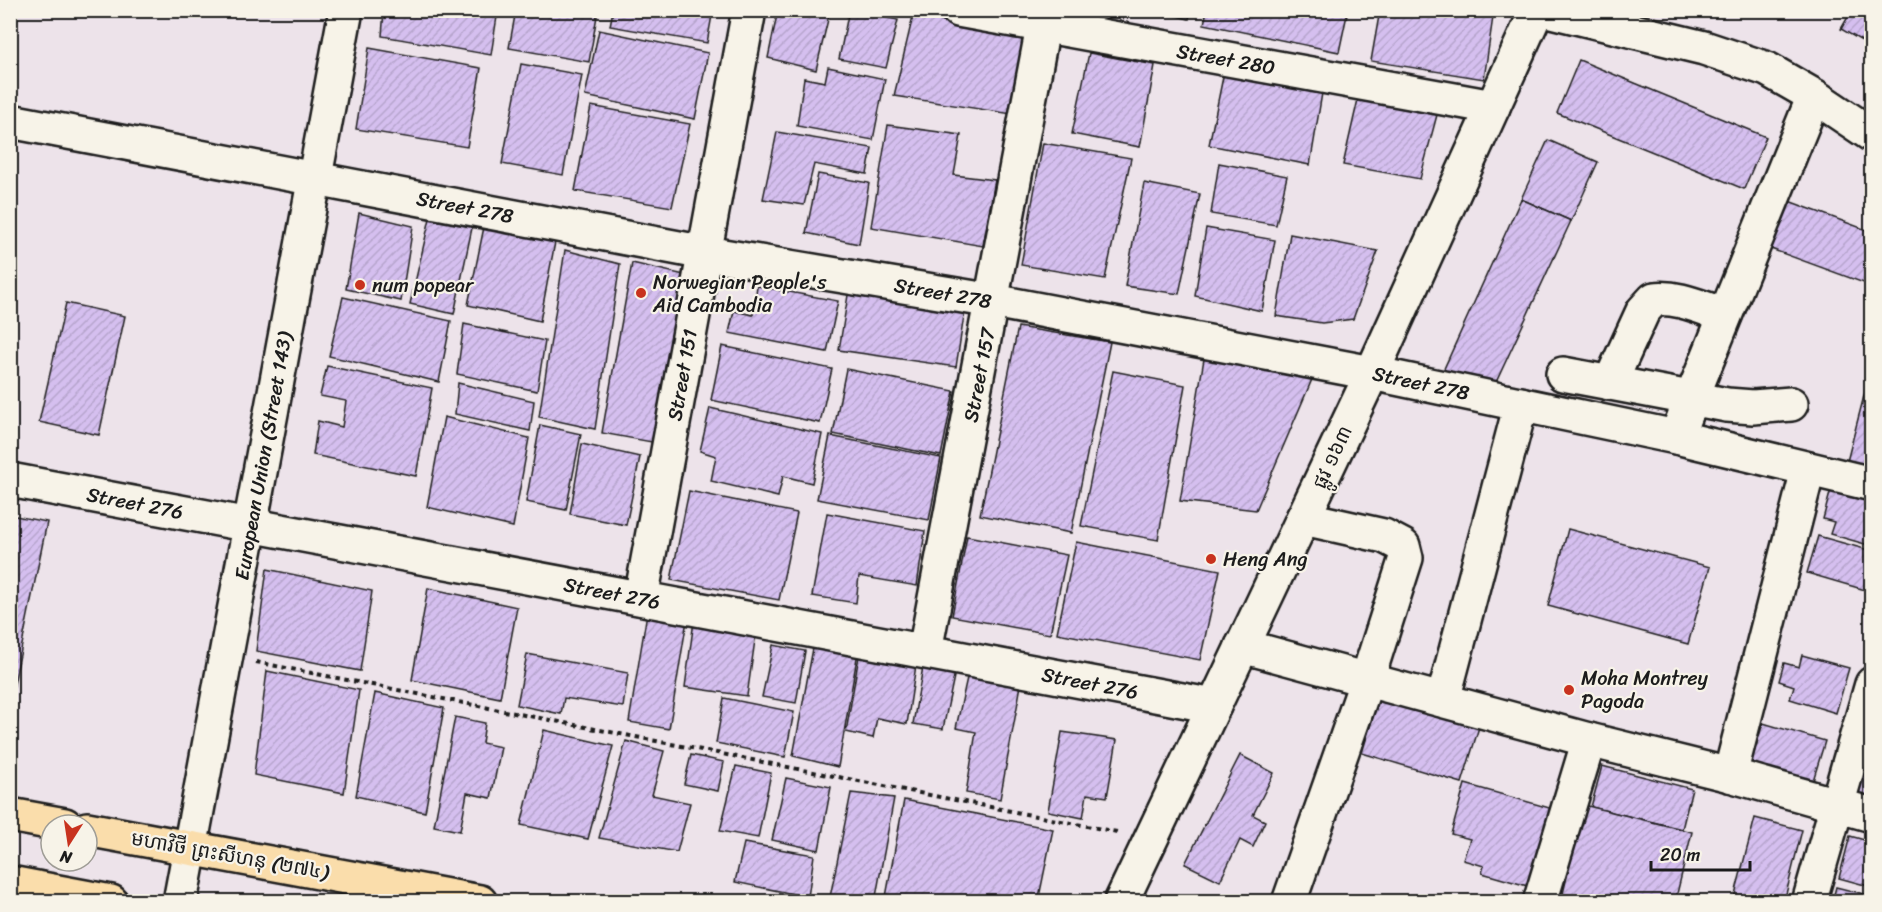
<svg xmlns="http://www.w3.org/2000/svg" width="1882" height="912" font-family="Sriracha,'Noto Sans Khmer',sans-serif">
<defs>
<pattern id="building-hatch" width="6" height="6" patternUnits="userSpaceOnUse" patternTransform="scale(1.5)"><rect width="6" height="6" fill="#d5bfef"/><path d="M-1 1l2-2M0 6l6-6M5 7l2-2" fill="none" stroke="#b6a4cc"/></pattern>
</defs>
<rect width="100%" height="100%" fill="#ede3ea"/>
<filter id="ink" filterUnits="userSpaceOnUse"><feTurbulence type="fractalNoise" baseFrequency=".0167" numOctaves="2"/><feDisplacementMap in="SourceGraphic" scale="12" xChannelSelector="R" yChannelSelector="G"/><feConvolveMatrix kernelMatrix="1 2 1 2 8 2 1 2 1" color-interpolation-filters="sRGB"/></filter>
<g filter="url(#ink)">
<!-- building -->
<g fill="url(#building-hatch)" stroke="#1c1c1c" stroke-width="1.5">
<path d="M384,10H498L491,55L382,36Z"/>
<path d="M516,10H598L589,62L509,48Z"/>
<path d="M613,10H713L707,43L610,26Z"/>
<path d="M778,10L830,11L816,70L768,58Z"/>
<path d="M849,10L898,20L886,68L839,59Z"/>
<path d="M1153,10H1191L1189,19Z"/>
<path d="M1207,10H1348L1339,52L1204,24Z"/>
<path d="M1380,10H1494L1484,79L1371,61Z"/>
<path d="M1852,10H1872V47L1841,29Z"/>
<path d="M913,16L1028,35L1012,114L894,96Z"/>
<path d="M599,30L708,53L695,119L585,96Z"/>
<path d="M369,48L481,68L467,147L356,129Z"/>
<path d="M1089,53L1155,65L1140,147L1072,134Z"/>
<path d="M1579,60L1766,137L1744,189L1557,113Z"/>
<path d="M521,64L582,75L563,175L502,164Z"/>
<path d="M828,67L885,79L873,140L797,126L804,78L825,82Z"/>
<path d="M1224,72L1322,93L1310,165L1209,145Z"/>
<path d="M1359,95L1438,111L1420,179L1343,165Z"/>
<path d="M591,106L690,124L672,207L575,191Z"/>
<path d="M888,125L961,135L954,175L995,180L983,246L871,227Z"/>
<path d="M777,132L872,148L867,174L814,164L804,205L763,199Z"/>
<path d="M1548,140L1598,162L1571,221L1521,199Z"/>
<path d="M1043,143L1131,158L1105,279L1021,265Z"/>
<path d="M1219,163L1287,176L1276,225L1211,214Z"/>
<path d="M818,174L869,183L859,244L806,233Z"/>
<path d="M1144,183L1200,194L1179,294L1125,286Z"/>
<path d="M1778,197L1872,232V286L1760,245Z"/>
<path d="M1521,199L1571,221L1491,393L1443,371Z"/>
<path d="M359,213L413,226L401,301L346,289Z"/>
<path d="M431,214L473,223L454,314L410,304Z"/>
<path d="M484,227L555,242L540,321L468,305Z"/>
<path d="M1206,228L1275,240L1262,311L1195,296Z"/>
<path d="M1290,234L1378,251L1353,319L1322,323L1276,316Z"/>
<path d="M565,250L620,264L595,429L539,417Z"/>
<path d="M632,263L689,276L657,443L602,433Z"/>
<path d="M757,286L838,301L827,352L729,333L734,311L753,315Z"/>
<path d="M849,289L965,309L956,367L839,350Z"/>
<path d="M343,297L451,321L439,382L329,356Z"/>
<path d="M66,303L125,316L99,435L39,422Z"/>
<path d="M464,324L545,341L537,391L457,374Z"/>
<path d="M1018,327L1110,342L1071,533L980,515Z"/>
<path d="M722,346L832,369L820,423L711,400Z"/>
<path d="M1205,353L1313,377L1256,510L1180,501Z"/>
<path d="M1872,365V479L1844,473Z"/>
<path d="M327,366L432,388L416,476L313,455L318,421L342,427L346,401L320,396Z"/>
<path d="M846,369L954,391L941,456L833,434Z"/>
<path d="M1113,371L1185,385L1158,540L1081,526Z"/>
<path d="M458,383L534,401L530,431L455,414Z"/>
<path d="M710,408L822,434L812,483L783,476L778,497L711,481L716,456L700,451Z"/>
<path d="M444,417L529,438L513,527L427,507Z"/>
<path d="M540,425L581,434L566,510L526,502Z"/>
<path d="M830,436L941,458L929,520L817,499Z"/>
<path d="M582,444L640,457L626,525L570,514Z"/>
<path d="M1833,482L1872,493V546L1830,534L1834,522L1823,519Z"/>
<path d="M689,491L797,513L779,600L671,580Z"/>
<path d="M827,513L925,531L917,586L859,576L856,603L812,596Z"/>
<path d="M10,515L47,522L12,694H10Z"/>
<path d="M1568,529L1710,567L1688,644L1548,606Z"/>
<path d="M967,536L1067,555L1050,634L952,616Z"/>
<path d="M1818,536L1872,551V592L1807,573Z"/>
<path d="M1076,542L1220,570L1200,660L1057,633Z"/>
<path d="M267,569L372,591L360,671L256,651Z"/>
<path d="M428,588L517,607L500,698L412,680Z"/>
<path d="M647,613L687,620L669,729L629,722Z"/>
<path d="M694,621L756,633L747,696L685,687Z"/>
<path d="M814,643L858,652L838,767L793,756Z"/>
<path d="M773,645L805,651L796,703L762,697Z"/>
<path d="M527,654L628,673L623,707L564,698L561,714L517,705Z"/>
<path d="M1802,655L1849,668L1836,713L1790,699L1794,686L1779,681L1784,663L1799,667Z"/>
<path d="M859,656L916,665L907,724L877,718L873,738L846,732Z"/>
<path d="M924,661L956,667L943,729L913,724Z"/>
<path d="M267,671L359,690L344,793L254,775Z"/>
<path d="M968,673L1022,680L1000,799L966,793L976,732L956,728Z"/>
<path d="M375,693L444,708L425,812L356,796Z"/>
<path d="M1379,697L1479,727L1462,783L1362,753Z"/>
<path d="M724,698L794,712L785,757L716,743Z"/>
<path d="M455,717L485,723L482,743L501,747L491,798L467,793L460,831L434,826Z"/>
<path d="M1763,723L1825,741L1812,784L1750,766Z"/>
<path d="M544,730L613,746L588,839L521,825Z"/>
<path d="M1062,732L1117,740L1107,797L1087,794L1083,818L1048,811Z"/>
<path d="M626,741L664,751L652,795L690,803L677,852L599,838Z"/>
<path d="M1871,748H1872V797L1858,793Z"/>
<path d="M691,755L724,762L718,791L684,784Z"/>
<path d="M1240,755L1274,773L1253,815L1265,821L1253,847L1240,840L1220,881L1185,864Z"/>
<path d="M736,766L771,773L758,838L720,831Z"/>
<path d="M1602,766L1692,789L1682,829L1591,807Z"/>
<path d="M786,778L831,787L819,850L772,840Z"/>
<path d="M1465,784L1553,809L1531,887L1482,873L1484,866L1463,860L1470,839L1451,834Z"/>
<path d="M851,793L894,798L875,902H829Z"/>
<path d="M904,800L1053,829L1038,902H885Z"/>
<path d="M1584,805L1692,832L1675,902H1561Z"/>
<path d="M1755,818L1802,830L1784,902H1733Z"/>
<path d="M1850,836L1872,842V887L1839,878Z"/>
<path d="M744,843L814,855L808,897L735,882Z"/>
<path d="M1836,887L1872,896V902H1832Z"/>
</g>
<g fill="none" stroke-linecap="round" stroke-linejoin="round">
<!-- minor casing -->
<g stroke="#1c1c1c" stroke-width="38">
<g id="minor">
<path d="M958,10L1493,107"/>
<path d="M1547,10L1704,48L1767,69L1814,96L1872,135"/>
<path d="M10,121L705,253L993,301L1372,373L1676,437L1872,484"/>
<path d="M1563,374L1727,405L1753,407L1791,404"/>
<path d="M1610,383L1643,311L1654,299C1678,296 1702,308 1725,315"/>
<path d="M1676,437L1814,96"/>
<path d="M10,480L1214,706"/>
<path d="M641,598L749,10"/>
<path d="M1242,646L1589,740L1730,775L1872,815"/>
<path d="M925,651L1043,27"/>
<path d="M1443,700L1521,404"/>
<path d="M1730,775L1808,470"/>
<path d="M180,902L346,10"/>
<path d="M1121,902L1372,373L1537,10"/>
<path d="M1289,902L1367,680L1406,558L1403,546L1384,536L1303,518"/>
<path d="M1540,902L1589,740"/>
<path d="M1809,902L1872,684"/>
</g>
</g>
<!-- major casing -->
<g stroke="#1c1c1c" stroke-width="38">
<g id="major">
<path d="M10,815L65,825"/>
<path d="M87,829L480,902"/>
<path d="M10,883L111,902"/>
</g>
</g>
<!-- path -->
<path stroke="#1c1c1c" stroke-width="4" stroke-dasharray="4.5 4.5" stroke-linecap="butt" d="M256,662L1117,832"/>
<!-- minor -->
<use href="#minor" stroke="#f7f3e8" stroke-width="33"/>
<!-- major -->
<use href="#major" stroke="#faddab" stroke-width="33"/>
</g>
</g>
<!-- markers -->
<g fill="#c8321e" stroke="#f7f3e8" stroke-width="2">
<circle cx="360" cy="285" r="6"/>
<circle cx="641" cy="293" r="6"/>
<circle cx="1211" cy="559" r="6"/>
<circle cx="1569" cy="690" r="6"/>
</g>
<g text-anchor="middle" stroke-width="4.5" stroke-linejoin="round" paint-order="stroke">
<!-- street labels -->
<g font-size="20" fill="#1c1c1c" stroke="#f7f3e8">
<text transform="translate(1226 59) rotate(10)" y="7">Street 280</text>
<text transform="translate(465 207) rotate(11)" y="7">Street 278</text>
<text transform="translate(943 293) rotate(10)" y="7">Street 278</text>
<text transform="translate(682 375) rotate(-80)" y="7">Street 151</text>
<text transform="translate(979 375) rotate(-79)" y="7">Street 157</text>
<text transform="translate(1421 383) rotate(12)" y="7">Street 278</text>
<text transform="translate(263 456) rotate(-80)" y="7">European Union (Street 143)</text>
<text transform="translate(1332 457) rotate(-65)" y="7">ផ្លូវ ១៦៣</text>
<text transform="translate(135 503) rotate(11)" y="7">Street 276</text>
<text transform="translate(612 593) rotate(11)" y="7">Street 276</text>
<text transform="translate(1090 683) rotate(11)" y="7">Street 276</text>
<text transform="translate(230 855) rotate(10)" y="7">មហាវិថី ព្រះសីហនុ (២៧៤)</text>
</g>
<!-- poi labels -->
<g font-size="20" fill="#1c1c1c" stroke="#f7f3e8" text-anchor="start">
<text x="653" y="289">Norwegian People's<tspan x="653" dy="23">Aid Cambodia</tspan></text>
<text x="372" y="292">num popear</text>
<text x="1223" y="566">Heng Ang</text>
<text x="1581" y="685">Moha Montrey<tspan x="1581" dy="23">Pagoda</tspan></text>
</g>
</g>
<!-- margin -->
<rect width="1882" height="912" fill="none" stroke="#f7f3e8" stroke-width="36"/>
<rect x="18" y="18" width="1846" height="876" fill="none" stroke="#1c1c1c" stroke-width="2" filter="url(#ink)"/>
<!-- north arrow -->
<g transform="translate(69 843) rotate(192)"><circle r="28" fill="#f7f3e8" stroke="#9f9d96" stroke-width="1.5"/>
<path d="M0-4.5L10 22L0 15L-10 22Z" fill="#c8321e"/>
<text y="-9" font-size="16" font-weight="bold" text-anchor="middle" fill="#1c1c1c">N</text>
</g>
<!-- scale -->
<path d="M1651 861v9h99v-9" fill="none" stroke="#1c1c1c" stroke-width="3"/>
<text x="1660" y="861" font-size="18" fill="#1c1c1c" stroke="#f7f3e8" stroke-width="4.5" paint-order="stroke">20 m</text>
</svg>
